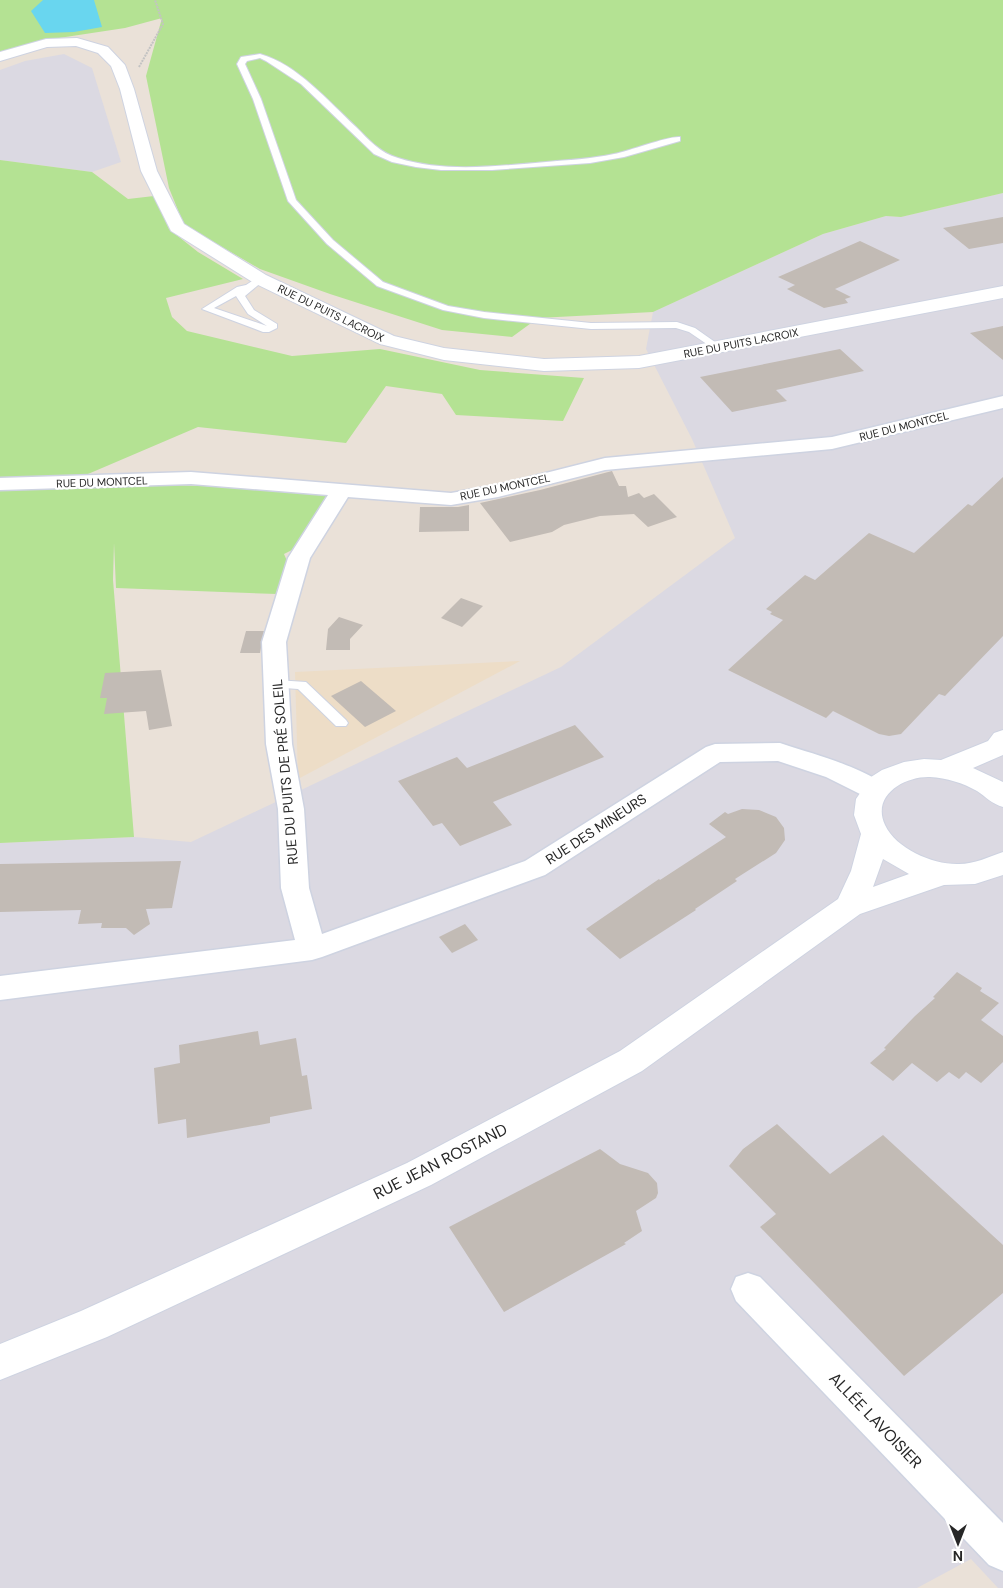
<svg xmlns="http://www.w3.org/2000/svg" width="1003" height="1588" font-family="'DM Sans',sans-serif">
<rect width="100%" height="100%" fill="#eae1d8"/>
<!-- industrial -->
<g fill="#dbd9e2">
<path d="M64,54L92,68L121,162L92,172L0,160V70L25,61Z"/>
<path d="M1003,193V1588H998L971,1559L917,1588H0V843L134,837L191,842L561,667L735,538L692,439L646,349L653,312L823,234L886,216L901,217Z"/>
</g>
<!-- education -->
<path fill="#edddc7" d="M520,661L298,779L295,672Z"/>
<!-- green -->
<g fill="#b4e293">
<path d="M0,0H1003V193L901,217L886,216L823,234L653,312L538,318L512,337L442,330L330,294L260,269L184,225L169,188L146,76L162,18L125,28L39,41L0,55Z"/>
<path d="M0,160L92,172L128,199L154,196L169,229L198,252L243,279L166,298L172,317L187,331L292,356L380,349L480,370L584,378L563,421L456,415L442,394L386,386L346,443L198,427L88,474L116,476V486L172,485L233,487L329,495L300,546L284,554L287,561H291L277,594L116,588L114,543L113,580L134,837L0,843Z"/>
</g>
<!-- water -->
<path fill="#69d6ef" d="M43,0H94L102,27L74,32L45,33L31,11Z"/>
<!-- building -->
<g fill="#c2bbb5">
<path d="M1003,217V243L969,249L943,228Z"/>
<path d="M860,241L900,260L835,289L851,297L845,299L848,303L824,308L787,289L795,285L778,277Z"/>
<path d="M1003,326V360L970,333Z"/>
<path d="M840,349L864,371L776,390L787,401L732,412L700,377Z"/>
<path d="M612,471L619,486H626L628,497L639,493L644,498L654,494L677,517L648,527L634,514L600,516L564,525L552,532L510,542L480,503L540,490Z"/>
<path d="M1003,477V636L945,696L939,694L901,734L889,736L879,734L833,711L826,718L728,670L783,620L770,614L772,612L766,609L805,575L815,580L869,533L914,553L968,504L972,506Z"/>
<path d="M469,505V531L419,532L420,507H458Z"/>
<path d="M461,598L483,606L462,627L441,618Z"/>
<path d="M339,617L363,625L350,639V650H326L328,629Z"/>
<path d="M246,631H264L260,653H240Z"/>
<path d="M161,670L172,726L149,730L146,711L104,714L107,698H100L105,673Z"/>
<path d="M361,681L396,711L365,727L331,696Z"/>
<path d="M575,725L604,757L493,802L512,825L460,846L442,823L433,826L398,781L457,757L467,768Z"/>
<path d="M742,809L759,810L776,817L784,828L785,840L776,853L735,879L737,881L695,909L696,910L620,959L586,929L659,879L660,880L726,837L709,824L725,812L728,814Z"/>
<path d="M181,861L172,908L146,909L150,924L134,935L126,928H101L102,923L78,924L81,910L0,912V864Z"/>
<path d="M465,924L478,940L452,953L439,937Z"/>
<path d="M957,972L982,988L980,991L999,1003L981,1020L1003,1036V1062L981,1083L966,1072L959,1079L949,1072L937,1082L912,1063L893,1081L870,1063L886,1049L884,1048L915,1016L935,998L933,997Z"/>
<path d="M258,1031L260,1045L296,1038L302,1076L307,1075L312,1109L270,1117V1123L187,1138L186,1119L158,1124L154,1068L180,1063L179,1045Z"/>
<path d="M777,1124L830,1174L883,1135L1003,1245V1293L904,1376L760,1227L776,1214L729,1166L743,1149Z"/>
<path d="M600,1149L620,1164L648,1173L657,1183L658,1193L656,1198L636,1211L642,1231L624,1243L626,1244L504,1312L449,1227Z"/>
</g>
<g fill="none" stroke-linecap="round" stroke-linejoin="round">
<!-- lane casing -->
<g stroke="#ced3e1" stroke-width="2">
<g id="lane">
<path d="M260,54C297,64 329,102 356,127C369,140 380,153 398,158C444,173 498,166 546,162C568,160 591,159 614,154C629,151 668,136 680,137V141L624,157L590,163L492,170H441L416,167L392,162L374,154L301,84L266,61L260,58L247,61L245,64L261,99L296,200L333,240L383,282L448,306L484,312L591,323L677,322L695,328L722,347L717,350L714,349L689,332L676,328L591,329L484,318L443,310L377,286L327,244L288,201L253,99L237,64L241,57Z"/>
<path d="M260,276L263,277V281L245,296L254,310L277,324V328L269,332H263L202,309L237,287L246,285ZM236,296L248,314L267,326L214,308Z"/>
<path d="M276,680L306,682L346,720L348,723L346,726H336L298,689L271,687L270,684Z"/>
</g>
</g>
<!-- street casing -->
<g stroke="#ced3e1" stroke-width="3">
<g id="street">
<path d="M1003,396V408L832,449L605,470L498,497L451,505L348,497L310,558L286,642L292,744L304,809L309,888L322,934L525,861L706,747L715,744L780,743L789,746C811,753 878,772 888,790L884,797L875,799L866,797L826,777L778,761L720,762L545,875L322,957L312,960L0,1000V976L295,940L281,888L278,809L266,744L262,642L288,558L328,495L191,484L0,490V478L191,472L451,493L498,485L605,458L832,437Z"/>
<path d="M748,1273L760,1277L1003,1523V1571L989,1565L736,1301L731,1289L736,1277Z"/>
</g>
</g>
<!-- secondary casing -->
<g stroke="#ced3e1" stroke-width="2">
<g id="secondary">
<path d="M77,38L108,47L125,65L134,89L157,171L184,224L266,275L394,336L444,348L544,359L639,356L1003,286V298L639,368L544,371L444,360L380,344L254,283L171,231L141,171L120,89L111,66L98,53L76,46L47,47L0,61V52L46,39Z"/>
<path d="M1003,730V755L973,768L1003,782V807C992,804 986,797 977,791C963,783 947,778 930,777C905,776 871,795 885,825C896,849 934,865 959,864C975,864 988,857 1003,852V875L975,884L944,885L860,914L642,1071L431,1185L107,1337L0,1380V1344L81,1311L407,1163L620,1051L838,899L851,871L861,834L854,815L856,799L871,777L882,770L904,762L924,759L941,760L988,741L994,733ZM883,859L909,874L873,887Z"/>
</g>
</g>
<!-- path -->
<path stroke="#c3c3c3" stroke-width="2" stroke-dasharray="2 1" stroke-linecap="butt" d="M139,67L163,24L155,0"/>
<!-- lane -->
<use href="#lane" fill="#fff" fill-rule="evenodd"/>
<!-- street -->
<use href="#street" fill="#fff" fill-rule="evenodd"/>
<!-- secondary -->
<use href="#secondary" fill="#fff" fill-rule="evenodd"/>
</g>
<g text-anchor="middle" stroke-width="4.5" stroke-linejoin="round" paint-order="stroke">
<!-- far-street labels -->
<g font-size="11" fill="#272727" stroke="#fff">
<text transform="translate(331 313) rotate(26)" y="4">RUE DU PUITS LACROIX</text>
<text transform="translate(741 343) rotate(-11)" y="4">RUE DU PUITS LACROIX</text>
<text transform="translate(904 426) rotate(-14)" y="4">RUE DU MONTCEL</text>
<text transform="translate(102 482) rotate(-2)" y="4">RUE DU MONTCEL</text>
<text transform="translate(505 487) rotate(-12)" y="4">RUE DU MONTCEL</text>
</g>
<!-- street labels -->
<g font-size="14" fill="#272727" stroke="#fff">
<text transform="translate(285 772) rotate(-95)" y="5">RUE DU PUITS DE PRÉ SOLEIL</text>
<text transform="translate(596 829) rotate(-33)" y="5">RUE DES MINEURS</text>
</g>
<!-- near-street labels -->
<g font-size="16" fill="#272727" stroke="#fff">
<text transform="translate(440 1161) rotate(-27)" y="6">RUE JEAN ROSTAND</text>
<text transform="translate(876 1420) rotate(46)" y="6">ALLÉE LAVOISIER</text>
</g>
</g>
<!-- north arrow -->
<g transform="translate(958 1543) rotate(180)" stroke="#ffffff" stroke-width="4" paint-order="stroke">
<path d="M0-4L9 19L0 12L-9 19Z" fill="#272727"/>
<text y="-8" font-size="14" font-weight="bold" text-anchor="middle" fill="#272727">N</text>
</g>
</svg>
